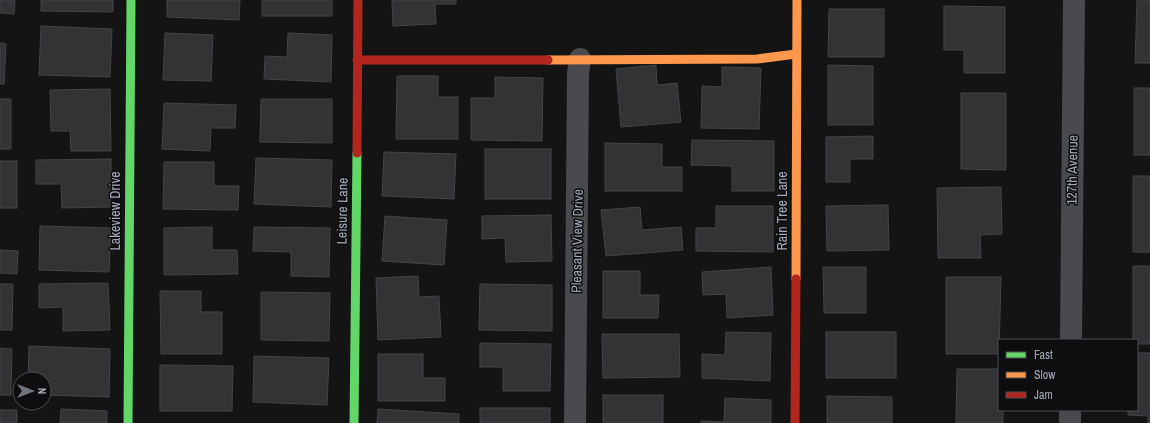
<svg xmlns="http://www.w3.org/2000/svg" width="1150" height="423" font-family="'Archivo Narrow',sans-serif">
<rect width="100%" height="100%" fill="#141414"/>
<!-- building -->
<g fill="#333335" stroke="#424448">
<path d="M0,0H15L14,14L0,13Z"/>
<path d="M41,0H113V12L41,11Z"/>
<path d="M167,0H240L239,20L167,17Z"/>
<rect x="262" y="0" width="70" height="16"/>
<path d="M392,0H456V4H435L436,24L393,26Z"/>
<path d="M1137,0H1150V63H1135Z"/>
<path d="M944,6L1005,7V73H964V50H944Z"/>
<path d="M829,9H884V57H828Z"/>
<path d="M41,26L112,29L110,77L39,75Z"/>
<path d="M165,33L213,35L211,81L163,80Z"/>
<path d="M288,33L332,35L331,82L264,79L265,56L287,57Z"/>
<path d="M0,43L6,44L4,84H0Z"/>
<path d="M656,65L657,85L677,83L681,122L621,127L616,69Z"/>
<path d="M828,65L873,66V125H828Z"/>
<path d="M722,67L761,68L759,129L701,128L702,86L722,87Z"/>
<path d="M397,76H438V97H458V139H396Z"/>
<path d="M495,77L543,78L542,141L471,140V98H495Z"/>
<rect x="1134" y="88" width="16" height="67"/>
<path d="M110,89L111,151H71L70,131H51L50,90Z"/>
<path d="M961,93H1006V170L961,169Z"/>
<rect x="0" y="99" width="11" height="50"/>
<path d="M261,99H332V143L260,142Z"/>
<path d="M164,103L236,105L235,128H211L210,151L162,149Z"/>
<path d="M873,136V159H850V182H826V137Z"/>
<path d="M692,140L774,141V191H732V166L691,165Z"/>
<path d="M605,143L662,144V167H682V191H605Z"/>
<rect x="485" y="149" width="66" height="50"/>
<path d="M384,152L456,154L454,199L382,196Z"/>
<path d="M256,158L332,160L331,207L254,204Z"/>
<path d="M111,159V207L62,208L61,184H36V160Z"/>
<rect x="0" y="161" width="17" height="47"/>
<path d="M164,162H214V186H239L238,210L163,209Z"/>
<rect x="1133" y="176" width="17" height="76"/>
<path d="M1001,187L1002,234L980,235L981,258H938L937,188Z"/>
<path d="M888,205L889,250L827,251L826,206Z"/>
<path d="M716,206H773V252L696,251V228H716Z"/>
<path d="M640,207L642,230L681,227L683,250L606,256L601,210Z"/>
<path d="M551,215L552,261L506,262L505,238L482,239V216Z"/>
<path d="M385,216L447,220L444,265L382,261Z"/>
<path d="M40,226L111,228L109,272L39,270Z"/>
<path d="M212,227V250H237L238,274L164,275V228Z"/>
<path d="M254,227L330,228L329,277L291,276V252L253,251Z"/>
<path d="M0,250L18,251L17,274L0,273Z"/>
<path d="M1133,266H1150V344H1137V340H1133Z"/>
<path d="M771,267L773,315L727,318L726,294L703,295L702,272Z"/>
<path d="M823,267H866V313H824Z"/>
<path d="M603,271H640V295H659L658,318H603Z"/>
<path d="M418,276L419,297L439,296L441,337L378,340L376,278Z"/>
<path d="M946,277H1001L999,354H946Z"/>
<path d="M108,283L110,330L63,331V307L39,308V284Z"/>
<path d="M0,284H13L12,330H0Z"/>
<path d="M480,284L552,285V331L479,330Z"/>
<path d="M160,291H201V312H222V354H161Z"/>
<path d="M261,292L330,293L329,341L261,340Z"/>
<path d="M726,332L771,333L770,381L702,378V354L725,355Z"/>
<rect x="826" y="332" width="70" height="46"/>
<path d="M602,334H679L680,377L603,378Z"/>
<path d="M480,343L551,344L550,391H503V367H480Z"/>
<path d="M29,346L110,349L109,397L44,395V379H28Z"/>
<path d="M0,348L12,349L11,395H0Z"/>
<path d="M1137,353H1150V423H1148V416L1128,415V410H1137Z"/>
<path d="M378,354H423V378H445V401H378Z"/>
<path d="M254,356L329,358L327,405L253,402Z"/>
<path d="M160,365L233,366L232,411H160Z"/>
<path d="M957,369H999V410H1003V423H956Z"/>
<rect x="603" y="395" width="60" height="28"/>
<path d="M827,396L892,397V423H827Z"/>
<path d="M725,398L771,400V423H701V421L724,422Z"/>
<rect x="480" y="408" width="70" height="15"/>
<path d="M61,409L107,411V423H60Z"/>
<path d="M378,409L459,414V423H377Z"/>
<rect x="0" y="410" width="17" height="13"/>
</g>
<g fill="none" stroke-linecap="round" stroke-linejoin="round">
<!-- street -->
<g stroke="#484a4d" stroke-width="22">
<path d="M1071,340L1074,0"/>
<path d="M575,423L578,74L580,59"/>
<path d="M1070,423V410"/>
</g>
<!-- fast -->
<g stroke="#63d668" stroke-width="9">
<path d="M128,423L131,0"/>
<path d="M354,423L357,153"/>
</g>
<!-- slow -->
<g stroke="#ff974d" stroke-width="9">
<path d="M548,60L757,59L796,54"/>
<path d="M796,279L797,0"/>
</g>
<!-- jam -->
<g stroke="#b3261e" stroke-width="9">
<path d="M357,60H548"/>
<path d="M357,153L358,0"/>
<path d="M795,423L796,279"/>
</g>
</g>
<g text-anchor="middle" stroke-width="3" stroke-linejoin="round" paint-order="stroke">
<!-- street labels -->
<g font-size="14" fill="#a3aab7" stroke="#0e0e10">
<text transform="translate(1072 170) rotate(-89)" y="5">127th Avenue</text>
<text transform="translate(115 211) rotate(-90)" y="5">Lakeview Drive</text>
<text transform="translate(342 211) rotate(-89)" y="5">Leisure Lane</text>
<text transform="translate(782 211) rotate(-90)" y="5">Rain Tree Lane</text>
<text transform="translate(577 241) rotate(-89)" y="5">Pleasant View Drive</text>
</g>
</g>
<!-- legend -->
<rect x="998" y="339" width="140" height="72" fill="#0e0e10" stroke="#4a4c53"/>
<rect x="1006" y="352" width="20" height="6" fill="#63d668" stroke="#4a4c53"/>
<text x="1034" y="359" font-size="12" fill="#a3aab7">Fast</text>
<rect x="1006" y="372" width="20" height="6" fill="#ff974d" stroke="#4a4c53"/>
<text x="1034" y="379" font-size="12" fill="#a3aab7">Slow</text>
<rect x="1006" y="392" width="20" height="6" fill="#b3261e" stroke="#4a4c53"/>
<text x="1034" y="399" font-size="12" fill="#a3aab7">Jam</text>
<!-- north arrow -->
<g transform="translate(32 391) rotate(90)"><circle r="19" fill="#0e0e10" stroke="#4a4c53"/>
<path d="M0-3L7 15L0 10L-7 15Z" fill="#71767e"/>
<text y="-6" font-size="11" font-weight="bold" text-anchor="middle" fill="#a3aab7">N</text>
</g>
</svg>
